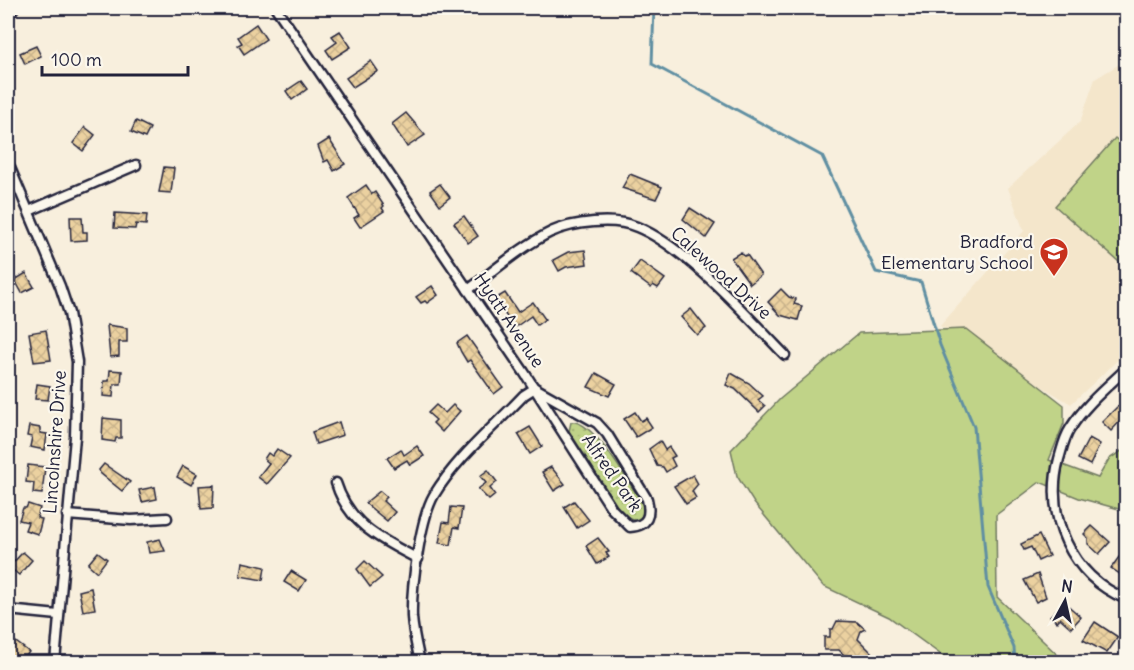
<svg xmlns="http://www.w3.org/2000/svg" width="1134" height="670" font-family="Delius,sans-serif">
<defs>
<pattern id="park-dots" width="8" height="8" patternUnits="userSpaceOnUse" patternTransform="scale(1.5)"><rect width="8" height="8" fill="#c0d388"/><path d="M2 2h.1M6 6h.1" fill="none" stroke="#a5b576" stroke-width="1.8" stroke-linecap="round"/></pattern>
<pattern id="building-cross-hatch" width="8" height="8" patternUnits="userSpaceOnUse" patternTransform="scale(1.5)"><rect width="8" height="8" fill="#ebd1a0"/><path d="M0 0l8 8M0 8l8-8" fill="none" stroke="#c9b38b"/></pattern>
</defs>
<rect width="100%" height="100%" fill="#f8efdd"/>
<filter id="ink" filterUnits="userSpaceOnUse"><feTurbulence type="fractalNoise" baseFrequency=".0167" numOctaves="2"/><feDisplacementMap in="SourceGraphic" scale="12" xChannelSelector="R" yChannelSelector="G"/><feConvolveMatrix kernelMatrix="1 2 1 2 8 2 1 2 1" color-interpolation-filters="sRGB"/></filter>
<g filter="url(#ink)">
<!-- built -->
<path fill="#f4e6cb" d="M1126,60V352L1071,404L940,326L1024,231L1008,188L1080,122L1095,79Z"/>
<!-- grass -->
<g fill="#c0d388" stroke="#717a62" stroke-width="1.5">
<path d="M1115,138L1126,147V268L1055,206Z"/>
<path d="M966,329L1064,405V423L1049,460L1098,478L1109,459L1126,448V511L1079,498L1040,482L996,515L997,597L1065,662H951L889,617L823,586L754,503L737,476L731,450L780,399L859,333Z"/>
</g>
<!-- park -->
<path fill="url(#park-dots)" stroke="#717a62" stroke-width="1.5" d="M571,422C593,418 632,488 643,505C645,513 642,519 634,520L622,514L569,431Z"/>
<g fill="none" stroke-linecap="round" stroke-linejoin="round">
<!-- stream -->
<path stroke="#608fa2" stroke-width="3" d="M654,8L652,64L822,156L876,272L921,282L940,345L974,427L988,587L1014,648L1015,662"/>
</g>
<!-- building -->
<g fill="url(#building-cross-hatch)" stroke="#22223b" stroke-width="1.5">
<path d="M256,24L266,39L244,54L238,45L242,43L238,37Z"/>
<path d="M340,31L351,47L332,59L326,50L337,42L332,36Z"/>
<path d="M36,46L41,56L25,64L20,53Z"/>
<path d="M371,61L378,71L353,87L346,78Z"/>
<path d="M301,81L307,89L292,100L286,91Z"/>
<path d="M406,113L425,135L407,147L392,124Z"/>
<path d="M136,121L150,128L145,138L131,132Z"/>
<path d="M85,127L95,135L83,151L73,143Z"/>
<path d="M329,139L345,164L334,171L328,160L324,162L318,146Z"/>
<path d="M164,167L174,168L171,193L159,192Z"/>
<path d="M630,174L662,187L656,199L622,188Z"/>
<path d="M440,184L450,197L440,205L430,191Z"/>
<path d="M366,185L372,194L375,192L384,206L382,208L384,211L360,227L354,218L359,215L348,198Z"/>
<path d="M690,208L715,224L706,238L683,219Z"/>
<path d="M115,213L147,215L146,225L136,224L135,229L114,228Z"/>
<path d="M464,216L478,236L468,243L454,223Z"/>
<path d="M70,217H82L83,232H87V240L71,241Z"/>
<path d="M585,250L587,264L566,267L559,271L553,260L568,252Z"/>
<path d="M741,252L744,256L747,255L761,275L750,284L731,258Z"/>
<path d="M640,261L665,279L658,288L653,285L651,288L631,273Z"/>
<path d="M26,273L34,287L22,293L15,280Z"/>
<path d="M432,286L438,295L427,303L425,301L421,303L416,297Z"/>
<path d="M781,289L789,297L796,299L794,304L802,306L798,320L780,315L768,302Z"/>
<path d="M505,293L518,312L533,302L545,319L537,325L531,316L514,328L495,299Z"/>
<path d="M691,309L706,328L697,335L681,317Z"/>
<path d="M107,325L127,328V342H119V356L110,357Z"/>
<path d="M46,330L51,360L34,362L29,333Z"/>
<path d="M467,336L503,387L494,394L470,360L467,362L461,352L457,343Z"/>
<path d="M110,370L122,371L121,384H114L113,397L103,396L104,381H109Z"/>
<path d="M596,373L616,384L609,396L588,387Z"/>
<path d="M731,373L749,383L763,396L758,400L765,406L759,412L735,389L726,385Z"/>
<path d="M37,384L50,386L48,400L35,399Z"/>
<path d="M436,405L445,413L453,405L460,411L442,432L433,423L436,420L428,413Z"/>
<path d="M1118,406L1126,415L1111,431L1102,422Z"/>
<path d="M635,412L641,421L646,418L652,427L636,437L624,419Z"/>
<path d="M103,418L121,420V438H116L115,442L102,440Z"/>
<path d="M339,422L343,435L316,444L312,432Z"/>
<path d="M29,426L40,428V433L47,434L45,450L30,447L32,437L27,436Z"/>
<path d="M530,427L542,446L530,454L518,434Z"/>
<path d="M1089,438L1100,444L1090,465L1078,459Z"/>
<path d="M660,441L665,450L669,447L675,456L671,458L675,466L666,472L663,467L657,466L649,449Z"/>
<path d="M417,446L424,456L410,465L407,460L394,468L387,458L401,449L404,455Z"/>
<path d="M277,449L290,458L267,484L258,477L269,463L264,459L268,453L272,456Z"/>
<path d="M104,464L130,482L122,491L100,473L99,470Z"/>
<path d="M28,465L45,467L42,494L33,493L34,483L26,482Z"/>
<path d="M183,466L197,474L191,485L177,477Z"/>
<path d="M551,467L565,484L554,491L542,472Z"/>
<path d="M488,470L497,482L490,488L495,495L489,500L478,489L486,483L480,476Z"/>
<path d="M693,475L698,484L692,491L696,498L686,504L674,486Z"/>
<path d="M214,485L213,508L201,509L199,486Z"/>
<path d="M155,487L157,499L142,502L139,490Z"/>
<path d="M380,491L387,497L383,501L395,512L387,521L365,503Z"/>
<path d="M574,501L589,520L577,528L564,507Z"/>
<path d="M28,504L40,508L37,518L42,519L38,534L25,530L28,522L19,520L23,508H26Z"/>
<path d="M451,507L462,508L459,528L454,527L451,545L439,543L443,522L449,523Z"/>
<path d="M1092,526L1110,542L1099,554L1088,544V538L1084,534Z"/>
<path d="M1039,535L1049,556L1038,561L1031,547L1024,550L1021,544Z"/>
<path d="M598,538L609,552L606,553L609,557L597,564L586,546Z"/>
<path d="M160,539L165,551L149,553L147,542Z"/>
<path d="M23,552L32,560L19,575L9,567Z"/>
<path d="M98,552L107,559L97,572L88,564Z"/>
<path d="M1119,557L1126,562V578L1111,568Z"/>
<path d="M365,561L382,577L370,587L357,569Z"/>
<path d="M242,562L265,567L263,580L240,576Z"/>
<path d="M291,571L306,580L299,591L284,582Z"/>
<path d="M1038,574L1046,597L1036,602L1024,580Z"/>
<path d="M91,588L95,609L83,611L79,591Z"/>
<path d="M1064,602L1081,617L1071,628L1060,618L1057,622L1050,616Z"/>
<path d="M837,621L857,622L865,629L861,631L858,639L872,653L863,663H857L853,658L850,661L839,650H824V637H830V629H833Z"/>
<path d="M1095,622L1118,637L1107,653L1083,640Z"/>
<path d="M8,636L29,652L21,663H10L13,659L8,654Z"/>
</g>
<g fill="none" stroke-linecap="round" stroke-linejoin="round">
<!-- minor casing -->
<g stroke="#22223b" stroke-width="13">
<g id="minor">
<path d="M276,8L524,372L612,509L630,527C648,526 651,515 647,499L607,434L597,423L535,388"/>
<path d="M8,14L14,8"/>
<path d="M8,163L60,286L69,313L77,362L75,437L55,662"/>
<path d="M29,211L136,165"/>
<path d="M468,290C494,271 522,246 551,232C573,222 614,217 637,227C686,247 747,316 785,355"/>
<path d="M1126,369C1107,387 1084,406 1070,429C1064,438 1062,449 1059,459C1044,516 1071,576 1126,599"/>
<path d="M336,483C349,525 382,540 418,559"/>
<path d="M67,515L131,520L167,518"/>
<path d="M8,610L58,615"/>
<path d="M420,662C417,648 413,632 412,617C411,589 420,519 434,495C457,457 494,427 524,395L535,388"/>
</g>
</g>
<!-- minor -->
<use href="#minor" stroke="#fbf7ec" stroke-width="8"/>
</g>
</g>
<!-- icons -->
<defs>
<g id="school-pin" transform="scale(1.5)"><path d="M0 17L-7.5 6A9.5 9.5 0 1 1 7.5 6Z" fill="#c8321e" stroke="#fbf7ec"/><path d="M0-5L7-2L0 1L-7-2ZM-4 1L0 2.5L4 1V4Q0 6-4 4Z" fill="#fff"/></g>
</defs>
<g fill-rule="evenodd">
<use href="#school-pin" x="1054" y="252"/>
</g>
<g text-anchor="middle" stroke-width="4.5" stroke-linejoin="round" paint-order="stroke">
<!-- poi labels -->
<g font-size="18" fill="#22223b" stroke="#fbf7ec" text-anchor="end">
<text x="1033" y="248">Bradford<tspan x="1033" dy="21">Elementary School</tspan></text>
</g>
<!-- street labels -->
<g font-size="18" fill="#22223b" stroke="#fbf7ec">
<text transform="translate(721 273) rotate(42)" y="6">Calewood Drive</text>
<text transform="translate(509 320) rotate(56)" y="6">Hyatt Avenue</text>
<text transform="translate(55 442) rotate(-86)" y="6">Lincolnshire Drive</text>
<text transform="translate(612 473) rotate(55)" y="6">Alfred Park</text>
</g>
</g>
<!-- margin -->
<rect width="1134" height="670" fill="none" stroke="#fbf7ec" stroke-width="30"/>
<rect x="15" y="15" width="1104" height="640" fill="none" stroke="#22223b" stroke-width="2" filter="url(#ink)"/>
<!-- north arrow -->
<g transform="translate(1065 601) rotate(8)" stroke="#fbf7ec" stroke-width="4.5" paint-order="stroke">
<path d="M0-4.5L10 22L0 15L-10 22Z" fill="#22223b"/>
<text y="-9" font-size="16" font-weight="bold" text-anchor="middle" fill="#22223b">N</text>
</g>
<!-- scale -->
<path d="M42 66v9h146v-9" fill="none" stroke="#22223b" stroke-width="3"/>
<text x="51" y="66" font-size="18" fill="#22223b" stroke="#fbf7ec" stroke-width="4.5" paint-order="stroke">100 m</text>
</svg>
